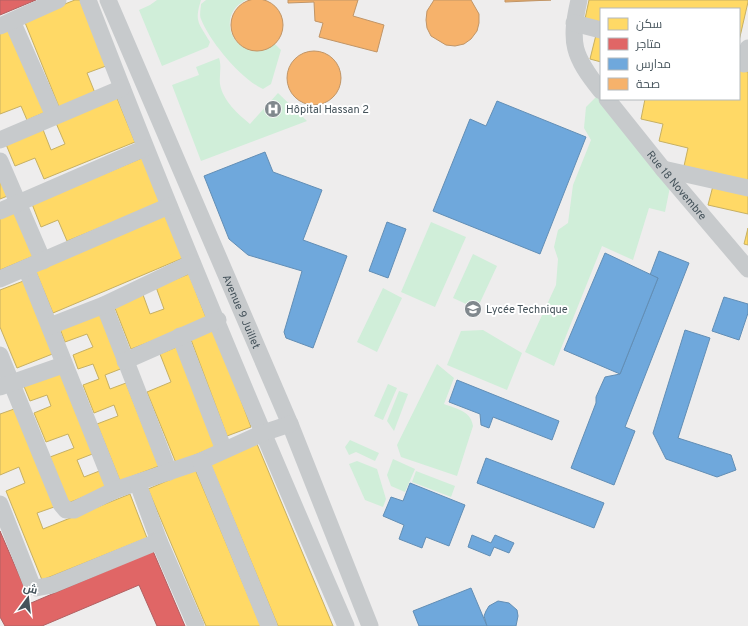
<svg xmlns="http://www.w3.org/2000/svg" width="748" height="626" font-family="Overpass,Cairo,sans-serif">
<rect width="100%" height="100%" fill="#eeeded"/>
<!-- green -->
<g fill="#d0eed9">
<path d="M157,0H201C194,22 199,23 210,42L208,47L162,66L139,10L150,5Z"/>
<path d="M206,0H246C211,17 238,68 275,44L281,50L271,84L263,89C241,79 210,42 201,19C199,15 201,8 201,4Z"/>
<path d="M219,58C222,67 219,75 220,84C223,101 238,114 250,124L278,93L307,121L201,161L172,85L199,75L196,67Z"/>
<path d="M597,96L670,187L665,212L649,208L633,260L602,246L554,366L525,352L556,285L558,259L554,247L558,230L568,223L573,185L591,140L584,128L586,107Z"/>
<path d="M431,222L466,237L435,307L401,292Z"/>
<path d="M473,254L497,266L477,309L453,298Z"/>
<path d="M383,288L402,298L377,352L357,342Z"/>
<path d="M483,330L522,353L507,390L447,365L461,331Z"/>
<path d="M437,364L454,378L444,404C457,409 471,411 473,426L457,476L401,457L397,445Z"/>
<path d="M388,384L397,388L383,420L374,416Z"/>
<path d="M399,391L408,394L394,431L387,421Z"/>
<path d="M350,440L379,453L375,461L356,452L349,455L345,447Z"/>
<path d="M393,459L415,469L405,492L391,486L387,475Z"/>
<path d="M357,461L377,469L386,499L383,507L365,500L349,464Z"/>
<path d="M416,471L455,486L451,497L412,482Z"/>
</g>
<!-- homes -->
<g fill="#ffd966" stroke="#c7b062">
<path d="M75,0H80L106,66L87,73L95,93L59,107L24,20Z"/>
<path d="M589,0H748V2L739,41V9H601V22L585,19Z"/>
<path d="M12,26L48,111L27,120L21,106L0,114V31Z"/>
<path d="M596,35L601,37V62L590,59Z"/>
<path d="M739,70L748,72V182L684,166L688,148L659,141L663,124L641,119L645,99H739Z"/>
<path d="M117,98L135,142L44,179L35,158L15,166L5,142L42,127L51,150L65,144L56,123Z"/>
<path d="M142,158L161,203L67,241L58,220L41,227L32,204Z"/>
<path d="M0,171L10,195L0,199Z"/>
<path d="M714,182L748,190V214L708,205Z"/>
<path d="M17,210L36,255L0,270V217Z"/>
<path d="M164,213L183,258L53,313L34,267Z"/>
<path d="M748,228V245L744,244Z"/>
<path d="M189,274L207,320L131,349L113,303L142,292L150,314L164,309L156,287Z"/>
<path d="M26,280L55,353L17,368L0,327V290Z"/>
<path d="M100,310L123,368L105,375L110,389L126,383L159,466L120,481L97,424L118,416L114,405L94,413L83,385L99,379L93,364L78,369L73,355L93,347L87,334L65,342L59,326Z"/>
<path d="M214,328L251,427L227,436L190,337Z"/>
<path d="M179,346L219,445L176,463L147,392L171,382L160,354Z"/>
<path d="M62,369L95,453L77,460L84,477L102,470L109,487L68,503L50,457L74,448L68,434L46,442L34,413L51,406L47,395L30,401L23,384Z"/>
<path d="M17,408L57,506L37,513L43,529L130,494L147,538L42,580L6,491L25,483L19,467L0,475V414Z"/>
<path d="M257,444L333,626H278L210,463Z"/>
<path d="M195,469L261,626H206L148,489Z"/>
</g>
<!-- shops -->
<g fill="#e06666" stroke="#b16062">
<path d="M0,0H36L0,15Z"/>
<path d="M0,531L31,603L153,551L185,626H157L139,585L42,626H5L0,617Z"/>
</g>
<!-- schools -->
<g fill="#6fa8dc" stroke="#628eb5">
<path d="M497,101L586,137L540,254L433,211L470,119L486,126Z"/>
<path d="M265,152L273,172L322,190L303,240L347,256L313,348L286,338L284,332L302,271L248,255L229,239L204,176Z"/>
<path d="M387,222L406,229L388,278L369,271Z"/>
<path d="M659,251L689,263L625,427L635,431L614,485L571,468L596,403V397L605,377L620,374L658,278L650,275Z"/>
<path d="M605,253L658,278L620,374L564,350Z"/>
<path d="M724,297L748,304V313L739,340L712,331Z"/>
<path d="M685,330L710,338L678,438L731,455L736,470L717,477L666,459L653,433Z"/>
<path d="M457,380L559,421L552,440L493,417L489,428L481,425L480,414L449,402Z"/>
<path d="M486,458L604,503L594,528L477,483Z"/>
<path d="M410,483L465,505L449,546L426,537L422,548L399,539L404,525L383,516L391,497L403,501Z"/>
<path d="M472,535L491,543L495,535L514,543L509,553L494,547L490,556L468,547Z"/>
<path d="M471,588L487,626H419L413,611Z"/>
<path d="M498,601L509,603L517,610L518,616L516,626H487L484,616L486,611L489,606Z"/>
</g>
<!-- health -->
<g fill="#f6b26b" stroke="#c19566">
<circle cx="257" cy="25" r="26"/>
<path d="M288,0H358L353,16L384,25L377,52L319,37L323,23L315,21L314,2L288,3Z"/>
<path d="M434,0H471L479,14V23L477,31L471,39L464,44L455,46L446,45L431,36L427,28L426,20L427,11Z"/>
<path d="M505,0H551L505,2Z"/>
<circle cx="314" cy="78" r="27"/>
</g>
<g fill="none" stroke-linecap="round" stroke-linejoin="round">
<!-- minor -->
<g stroke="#c7cacc" stroke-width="17">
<path d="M88,0C169,211 256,419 346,626"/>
<path id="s1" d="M108,0L290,424L370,626"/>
<path d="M579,0C569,43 573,56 601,91"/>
<path d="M12,21L54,116"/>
<path d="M574,23L601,30"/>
<path d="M0,26L58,0"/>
<path d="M744,64L748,48"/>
<path id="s2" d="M607,99L663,169L748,269"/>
<path d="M0,140L122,88"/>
<path d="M0,161L43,261"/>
<path d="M663,169L748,188"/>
<path d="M0,211L145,148"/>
<path d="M26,268L115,490"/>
<path d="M0,279L169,206"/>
<path d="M104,305L169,472"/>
<path d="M50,326L104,305L192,263"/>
<path d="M180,336L224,450"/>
<path d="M0,355L61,504L66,510H74L115,490L201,461L263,433L290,424"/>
<path d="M125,361L218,320"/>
<path d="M0,387L63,365"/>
<path d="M201,461L269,626"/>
<path d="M138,484L159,541L196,626"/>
<path d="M0,504L32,585L36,588L52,585L159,541"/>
</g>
</g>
<!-- icons -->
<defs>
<g id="hospital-disc" transform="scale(0.9)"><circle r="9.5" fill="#80888d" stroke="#fff"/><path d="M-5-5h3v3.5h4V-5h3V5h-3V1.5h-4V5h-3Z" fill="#fff"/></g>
<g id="school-disc" transform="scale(0.9)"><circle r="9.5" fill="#80888d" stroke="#fff"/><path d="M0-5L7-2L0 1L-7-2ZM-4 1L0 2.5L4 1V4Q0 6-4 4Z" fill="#fff"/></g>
</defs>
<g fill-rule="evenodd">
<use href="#hospital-disc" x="273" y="109"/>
<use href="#school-disc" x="473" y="309"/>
</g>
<g text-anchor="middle" stroke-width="4" stroke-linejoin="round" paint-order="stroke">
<!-- poi labels -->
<g font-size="11" fill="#44525a" stroke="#fff" text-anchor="start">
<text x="286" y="113">Hôpital Hassan 2</text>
<text x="486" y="313">Lycée Technique</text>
</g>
<!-- street labels -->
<g font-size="11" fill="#44525a" stroke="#fff">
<text dy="4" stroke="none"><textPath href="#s2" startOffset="111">Rue 18 Novembre</textPath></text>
<text dy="4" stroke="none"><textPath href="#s1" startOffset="339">Avenue 9 Juillet</textPath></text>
</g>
</g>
<!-- legend -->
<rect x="600" y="8" width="140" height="92" fill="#ffffff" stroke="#b4babd"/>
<rect x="608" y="18" width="20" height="12" fill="#ffd966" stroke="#b4babd"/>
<text x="636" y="28" font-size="12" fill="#44525a">سكن</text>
<rect x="608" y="38" width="20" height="12" fill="#e06666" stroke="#b4babd"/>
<text x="636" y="48" font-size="12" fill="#44525a">متاجر</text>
<rect x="608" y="58" width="20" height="12" fill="#6fa8dc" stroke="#b4babd"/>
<text x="636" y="68" font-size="12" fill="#44525a">مدارس</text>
<rect x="608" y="78" width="20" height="12" fill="#f6b26b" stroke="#b4babd"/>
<text x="636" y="88" font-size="12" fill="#44525a">صحة</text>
<!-- north arrow -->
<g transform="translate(28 598) rotate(15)" stroke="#ffffff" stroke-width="3" paint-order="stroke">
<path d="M0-3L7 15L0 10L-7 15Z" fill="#44525a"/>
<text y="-6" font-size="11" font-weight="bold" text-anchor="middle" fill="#44525a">ش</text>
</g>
</svg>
